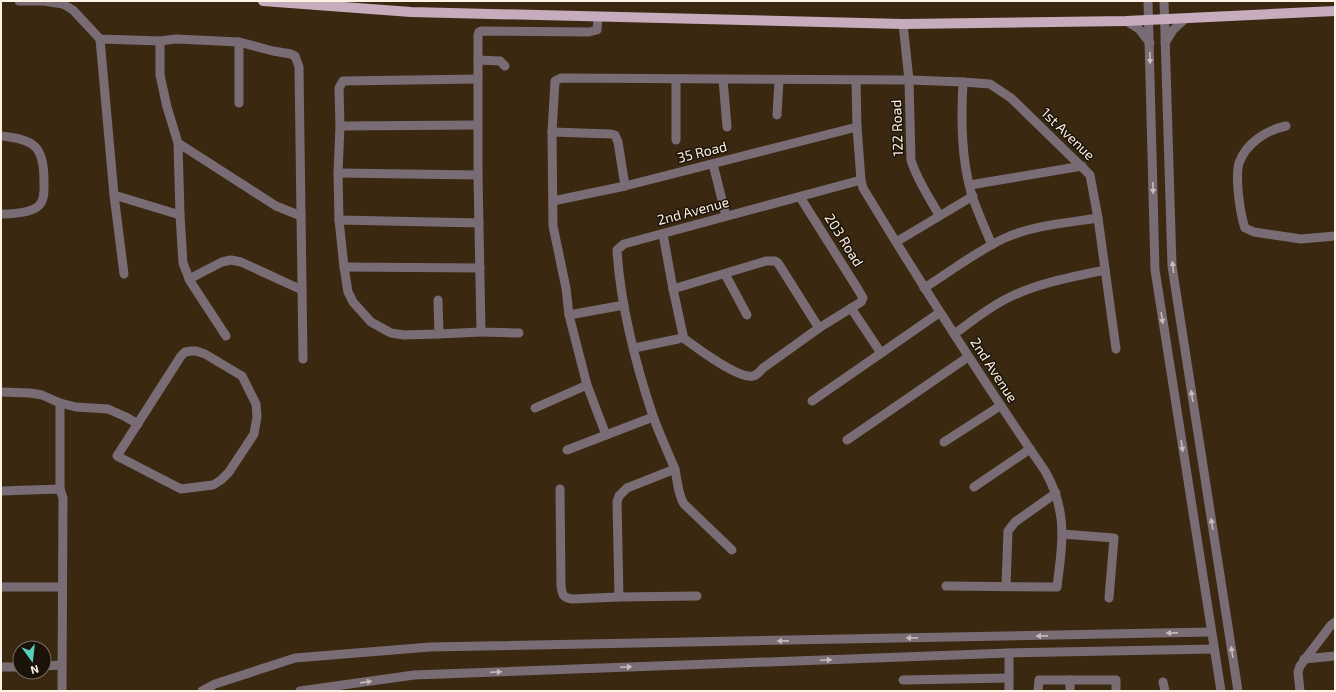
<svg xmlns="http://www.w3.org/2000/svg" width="1336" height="692" font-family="'Exo 2',sans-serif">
<rect width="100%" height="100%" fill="#3b2811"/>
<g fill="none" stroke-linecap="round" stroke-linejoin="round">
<!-- minor -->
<g stroke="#796c75" stroke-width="9">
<path d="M19,1H44L63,4L73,10L100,39L160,41L176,39L239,42L273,51L291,54L295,56L299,67L303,359"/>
<path d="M1148,1L1155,270L1221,691"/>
<path d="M1164,1L1172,266L1238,691"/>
<path d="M1126,21L1139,29L1150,43"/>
<path d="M903,24L909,80L911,160C917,180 929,197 939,215"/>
<path d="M100,39L114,195L124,274"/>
<path d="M160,41V75L167,107L178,143L276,206L301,216"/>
<path d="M1165,43L1173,30L1186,18"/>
<path d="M478,60L500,61L505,66"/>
<path d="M478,79L343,81L339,88L340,126L338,173L339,220L344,267L348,292L353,302L371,322L391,333L404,335L439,334L481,332"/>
<path d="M676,79V140"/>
<path d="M723,79L727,127"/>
<path d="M856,81L857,127L861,180L863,188C921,284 982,379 1045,471C1056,490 1062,513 1062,534C1062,552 1059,569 1057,587L946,586"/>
<path d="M963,82C961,119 961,159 972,196C978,212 985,229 992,245"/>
<path d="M239,103V42"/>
<path d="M777,115L779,80"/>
<path d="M340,126L477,125"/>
<path d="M1286,126C1267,130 1246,143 1239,163C1235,178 1240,214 1245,228L1254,232L1301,239L1335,236"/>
<path d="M552,132L611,134L615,135L618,142L625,186"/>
<path d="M1,136C35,139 44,147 44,181C44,188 45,197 41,203C35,213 12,214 1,214"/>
<path d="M178,143L180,215L183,263L190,281L226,336"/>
<path d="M713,164L726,216"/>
<path d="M338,173L478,175"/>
<path d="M970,185L1082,166"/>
<path d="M114,195L180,215"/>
<path d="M553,201L625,186L857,127"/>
<path d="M339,220L479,223"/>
<path d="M896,242L973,196"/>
<path d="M344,267L480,268"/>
<path d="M725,274L747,315"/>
<path d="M189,279L222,262L231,260L241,262L302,290"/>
<path d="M924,288C950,272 978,250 1005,238C1034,225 1066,223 1098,218"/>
<path d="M673,289L766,261H775L778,263L819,328"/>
<path d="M438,300L439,334"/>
<path d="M851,308L881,353"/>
<path d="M569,315L624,305"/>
<path d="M519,333L481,332L478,175V35L479,32L481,31L589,32L597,30L598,17"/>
<path d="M954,334C971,322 989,307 1008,298C1038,283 1072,277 1105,270"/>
<path d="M682,337C696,347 737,379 753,376C758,375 760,371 763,368L819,328L861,302L863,298L859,291L800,197"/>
<path d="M634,348L678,339L682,337L683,335L673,289L663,234"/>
<path d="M191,351H196L205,354L242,376L256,404L257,417L254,434L229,472L221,480L213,485L181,489L117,456L181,356L185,352Z"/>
<path d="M1,392L30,393L42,395L60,403L76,407L108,409L126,417L138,424"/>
<path d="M812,401L939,313"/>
<path d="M60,403V489"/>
<path d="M535,408L587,385"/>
<path d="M606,435L587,385L569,315L566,288L553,226L552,132L555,81L561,78L909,80L963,82L990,84L1011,98L1090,175L1098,218L1116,349"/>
<path d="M847,440L968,357"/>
<path d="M944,442L1000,406"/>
<path d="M567,450L653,417"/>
<path d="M974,487L1030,449"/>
<path d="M560,489L561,586C562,594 563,598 572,599L619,597L697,596"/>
<path d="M1,491L60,489L63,498L62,691"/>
<path d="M1062,534L1114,538L1109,598"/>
<path d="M732,550L684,504C677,493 678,479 674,467C667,450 659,433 653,416C636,366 620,303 617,250L624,244L861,180"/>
<path d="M1006,586L1008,531L1015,522L1056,493"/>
<path d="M1,587H62"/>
<path d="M619,597L617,502L619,496L627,488L675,469"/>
<path d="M1009,653V691"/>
<path d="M1304,659L1335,656"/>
<path d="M44,666L61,665"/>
<path d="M1,667H20"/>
<path d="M903,680L1009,678"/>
<path d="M1070,680V691"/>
<path d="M1163,682L1165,691"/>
<path d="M202,691L215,684L295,658L430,647L1211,632"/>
<path d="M300,691L414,675L1009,653L1214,649"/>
<path d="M1038,691L1039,680H1116V691"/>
<path d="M1300,691L1298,672L1300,666L1331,625L1335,622"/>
</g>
<!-- major -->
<path stroke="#c6acbd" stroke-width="10" d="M263,1L411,12L903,24L1126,21L1335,11"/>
</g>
<!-- one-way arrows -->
<defs><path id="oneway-solid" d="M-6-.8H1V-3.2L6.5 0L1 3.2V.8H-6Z"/></defs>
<g fill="#c9bcb8">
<use href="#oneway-solid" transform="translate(1150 58) rotate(89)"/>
<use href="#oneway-solid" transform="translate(1153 188) rotate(89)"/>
<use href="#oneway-solid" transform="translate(1173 267) rotate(-96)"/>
<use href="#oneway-solid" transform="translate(1162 318) rotate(81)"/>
<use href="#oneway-solid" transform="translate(1192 396) rotate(-99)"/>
<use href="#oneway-solid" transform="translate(1182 446) rotate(81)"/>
<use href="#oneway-solid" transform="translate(1212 524) rotate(-99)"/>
<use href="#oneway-solid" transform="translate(1172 633) rotate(179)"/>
<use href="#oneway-solid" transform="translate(1042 636) rotate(179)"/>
<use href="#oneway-solid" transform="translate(912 638) rotate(179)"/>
<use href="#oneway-solid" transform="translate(783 641) rotate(179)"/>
<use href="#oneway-solid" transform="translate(1232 652) rotate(-99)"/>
<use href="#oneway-solid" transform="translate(826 660) rotate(-2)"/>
<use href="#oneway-solid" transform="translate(626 667) rotate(-2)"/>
<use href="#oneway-solid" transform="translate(496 672) rotate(-2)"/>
<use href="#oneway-solid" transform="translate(366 682) rotate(-8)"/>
</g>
<g text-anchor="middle" stroke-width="3" stroke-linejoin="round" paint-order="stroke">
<!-- street labels -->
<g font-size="14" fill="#fef2e4" stroke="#1b1309">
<text transform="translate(897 128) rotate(-92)" y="5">122 Road</text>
<text transform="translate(1068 134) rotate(44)" y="5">1st Avenue</text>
<text transform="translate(702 152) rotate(-14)" y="5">35 Road</text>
<text transform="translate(693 211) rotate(-15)" y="5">2nd Avenue</text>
<text transform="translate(844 240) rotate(58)" y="5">203 Road</text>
<text transform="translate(994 370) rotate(57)" y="5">2nd Avenue</text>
</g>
</g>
<!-- border -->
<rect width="1336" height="692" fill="none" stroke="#fef2e4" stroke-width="4"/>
<!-- north arrow -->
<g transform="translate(32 660) rotate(165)"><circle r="19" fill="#1b1309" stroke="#766c61"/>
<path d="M0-3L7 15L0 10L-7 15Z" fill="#59cebe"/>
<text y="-6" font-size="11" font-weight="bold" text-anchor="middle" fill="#fef2e4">N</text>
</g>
</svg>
